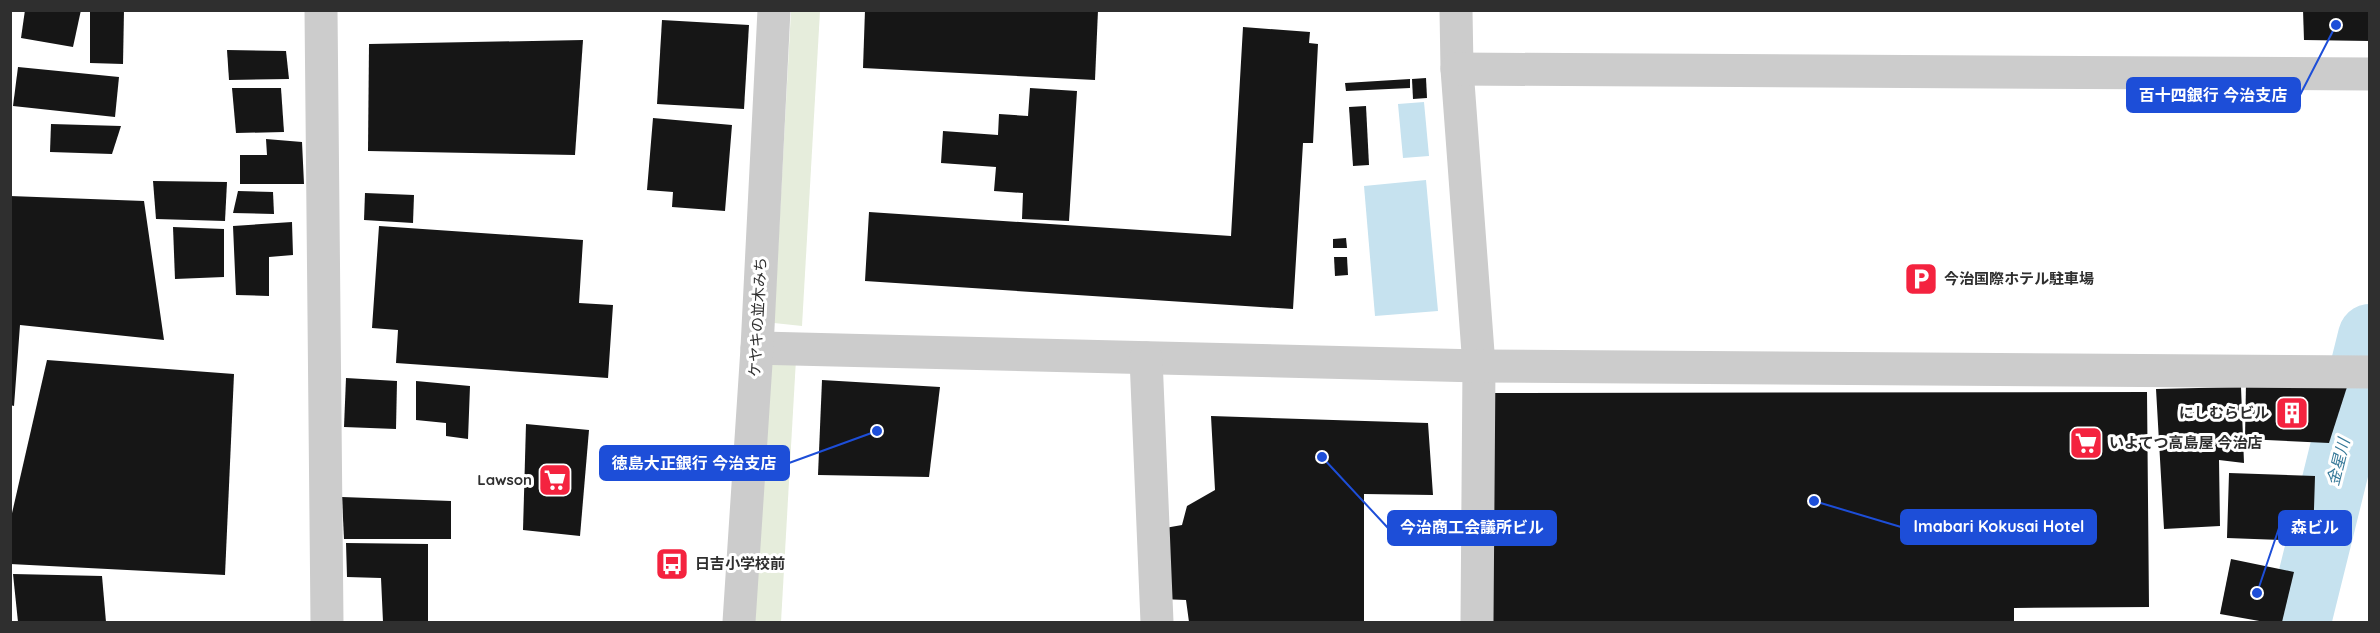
<svg xmlns="http://www.w3.org/2000/svg" width="2380" height="633" font-family="Quicksand,'Noto Sans JP',sans-serif">
<rect width="100%" height="100%" fill="#fff"/>
<!-- green -->
<g fill="#e6eddc">
<path d="M791,11H820L802,326L774,323Z"/>
<path d="M770,358L796,359L781,622H755Z"/>
</g>
<!-- water -->
<g fill="#c6e2ef">
<path d="M1424,102L1429,156L1403,158L1398,104Z"/>
<path d="M1426,180L1438,311L1375,316L1364,186Z"/>
</g>
<g fill="none" stroke-linecap="round" stroke-linejoin="round">
<!-- river -->
<path stroke="#c6e2ef" stroke-width="64" d="M2299,622L2370,336"/>
</g>
<!-- building -->
<g fill="#161616">
<path d="M25,10H81L73,47L21,38Z"/>
<path d="M90,10H124L123,64L90,63Z"/>
<path d="M865,10H1098L1095,80L863,68Z"/>
<path d="M2303,10H2370V41L2304,40Z"/>
<path d="M662,20L749,25L744,109L657,104Z"/>
<path d="M1243,27L1310,32L1309,43L1318,44L1313,143H1303L1293,309L865,281L869,212L1231,236Z"/>
<path d="M583,40L575,155L368,151L369,44Z"/>
<path d="M227,50L286,51L289,79L229,80Z"/>
<path d="M18,67L119,77L115,117L13,106Z"/>
<path d="M1426,78L1427,98L1413,99L1412,79Z"/>
<path d="M1410,79V88L1346,91L1345,83Z"/>
<path d="M232,88H281L284,132L236,133Z"/>
<path d="M1030,88L1077,91L1069,221L1022,219L1023,193L994,191L996,167L941,163L943,131L998,135L999,114L1028,116Z"/>
<path d="M1366,106L1369,165L1353,166L1349,107Z"/>
<path d="M653,118L732,125L725,211L672,207L673,192L647,190Z"/>
<path d="M51,124L121,126L112,154L50,152Z"/>
<path d="M266,139L302,142L304,184H240V155H267Z"/>
<path d="M153,181L227,182L225,221L156,219Z"/>
<path d="M238,191L273,192L274,214L233,213Z"/>
<path d="M365,193L414,195L413,223L364,220Z"/>
<path d="M10,196L144,201L164,340L20,325L14,406L10,405Z"/>
<path d="M292,222L293,255L269,257V296L236,295L233,226Z"/>
<path d="M379,226L583,240L579,303L613,305L608,378L396,363L398,330L372,328Z"/>
<path d="M173,227L224,229V277L175,279Z"/>
<path d="M1346,238L1347,248H1333V239Z"/>
<path d="M1334,257H1347L1348,275L1335,276Z"/>
<path d="M47,360L234,374L225,575L10,564V522Z"/>
<path d="M346,378L397,381L396,429L344,427Z"/>
<path d="M822,380L940,387L929,477L818,475Z"/>
<path d="M416,381L470,386L468,439L446,436V423L416,420Z"/>
<path d="M2246,383L2347,387L2329,443L2245,439Z"/>
<path d="M2241,387L2244,463L2219,460L2220,526L2164,529L2156,389Z"/>
<path d="M2147,392L2149,607L2014,608V622H1481L1480,393Z"/>
<path d="M1211,416L1428,423L1433,495L1364,494V622H1189L1186,600L1161,599L1165,528L1182,525L1187,506L1215,490Z"/>
<path d="M526,424L589,430L580,536L523,530Z"/>
<path d="M2229,473L2315,476L2313,541L2227,538Z"/>
<path d="M342,497L451,501V539H344Z"/>
<path d="M346,543L428,544V622H383L381,578L347,577Z"/>
<path d="M2231,559L2294,572L2282,622H2265L2220,614Z"/>
<path d="M13,574L102,576L106,622H18Z"/>
</g>
<g fill="none" stroke-linecap="round" stroke-linejoin="round">
<!-- minor -->
<g stroke="#ccc" stroke-width="33">
<path d="M321,10L327,622"/>
<path d="M1456,10L1457,69L1479,366L1477,622"/>
<path d="M1457,69L2370,74"/>
<path d="M757,348L1479,366L2370,372"/>
<path d="M1146,358L1157,622"/>
<path d="M739,622L757,348L774,10"/>
</g>
</g>
<!-- icons -->
<defs>
<g id="parking-square" transform="scale(1.725)"><rect x="-9" y="-9" width="18" height="18" rx="4" fill="#f4233f" stroke="#fff"/><path d="M-3.5-5.5H1a3.5 3.5 0 0 1 0 7H-1V5.5H-3.5ZM-1-3.4V-.6H.8a1.4 1.4 0 0 0 0-2.8Z" fill="#fff"/></g>
<g id="building-square" transform="scale(1.725)"><rect x="-9" y="-9" width="18" height="18" rx="4" fill="#f4233f" stroke="#fff"/><path d="M-4-6H4V6H1V3H-1V6H-4ZM-2.5-4.3h1.7v1.8h-1.7ZM.8-4.3h1.7v1.8H.8ZM-2.5-1h1.7V.8h-1.7ZM.8-1h1.7V.8H.8Z" fill="#fff"/></g>
<g id="supermarket-square" transform="scale(1.725)"><rect x="-9" y="-9" width="18" height="18" rx="4" fill="#f4233f" stroke="#fff"/><path d="M-6-5.5h2.5l.6 2H6L4.5 2H-2.5L-4.4-4H-6ZM-1.5 3.2a1.3 1.3 0 1 0 .1 0ZM3 3.2a1.3 1.3 0 1 0 .1 0Z" fill="#fff"/></g>
<g id="bus-square" transform="scale(1.725)"><rect x="-9" y="-9" width="18" height="18" rx="4" fill="#f4233f" stroke="#fff"/><path d="M-5-6H5V4H4V6H2V4H-2V6H-4V4H-5ZM-3.5-4V0h7V-4ZM-3.5 1.2v1.5H-2V1.2ZM2 1.2v1.5H3.5V1.2Z" fill="#fff"/></g>
</defs>
<g fill-rule="evenodd">
<use href="#parking-square" x="1921" y="279"/>
<use href="#building-square" x="2292" y="413"/>
<use href="#supermarket-square" x="2086" y="443"/>
<use href="#supermarket-square" x="555" y="480"/>
<use href="#bus-square" x="672" y="564"/>
</g>
<g text-anchor="middle" stroke-width="6" stroke-linejoin="round" paint-order="stroke">
<!-- poi labels -->
<g font-size="15" font-weight="bold" fill="#2f2f2f" stroke="#fff" text-anchor="start">
<text x="1944" y="284">今治国際ホテル駐車場</text>
<text x="2269" y="418" text-anchor="end">にしむらビル</text>
<text x="2109" y="448">いよてつ高島屋 今治店</text>
<text x="532" y="485" text-anchor="end">Lawson</text>
<text x="695" y="569">日吉小学校前</text>
</g>
<!-- street labels -->
<g font-size="15" fill="#2f2f2f" stroke="#fff">
<text transform="translate(758 317) rotate(-87)" y="5">ケヤキの並木みち</text>
</g>
<!-- water labels -->
<g font-size="16" font-style="italic" fill="#367898" stroke="#fff">
<text transform="translate(2338 462) rotate(-76)" y="6">金星川</text>
</g>
</g>
<!-- callouts -->
<path fill="none" stroke="#1d4ed8" stroke-width="2" d="M2336 25L2300 95M877 431L789 463M1814 501L1901 527M1322 457L1388 528M2257 593L2279 528"/>
<g fill="#1d4ed8" stroke="#fff" stroke-width="2">
<circle cx="2336" cy="25" r="6"/>
<circle cx="877" cy="431" r="6"/>
<circle cx="1814" cy="501" r="6"/>
<circle cx="1322" cy="457" r="6"/>
<circle cx="2257" cy="593" r="6"/>
</g>
<g fill="#1d4ed8" stroke="#1d4ed8" stroke-width="2">
<rect x="2127" y="78" width="173" height="34" rx="6"/>
<rect x="600" y="446" width="189" height="34" rx="6"/>
<rect x="1901" y="510" width="195" height="34" rx="6"/>
<rect x="1388" y="511" width="168" height="34" rx="6"/>
<rect x="2279" y="511" width="72" height="34" rx="6"/>
</g>
<g font-size="16" text-anchor="middle" font-weight="bold" fill="#fff">
<text x="2213" y="101">百十四銀行 今治支店</text>
<text x="694" y="469">徳島大正銀行 今治支店</text>
<text x="1999" y="532">Imabari Kokusai Hotel</text>
<text x="1472" y="533">今治商工会議所ビル</text>
<text x="2315" y="533">森ビル</text>
</g>
<!-- border -->
<rect width="2380" height="633" fill="none" stroke="#2f2f2f" stroke-width="24"/>
</svg>
